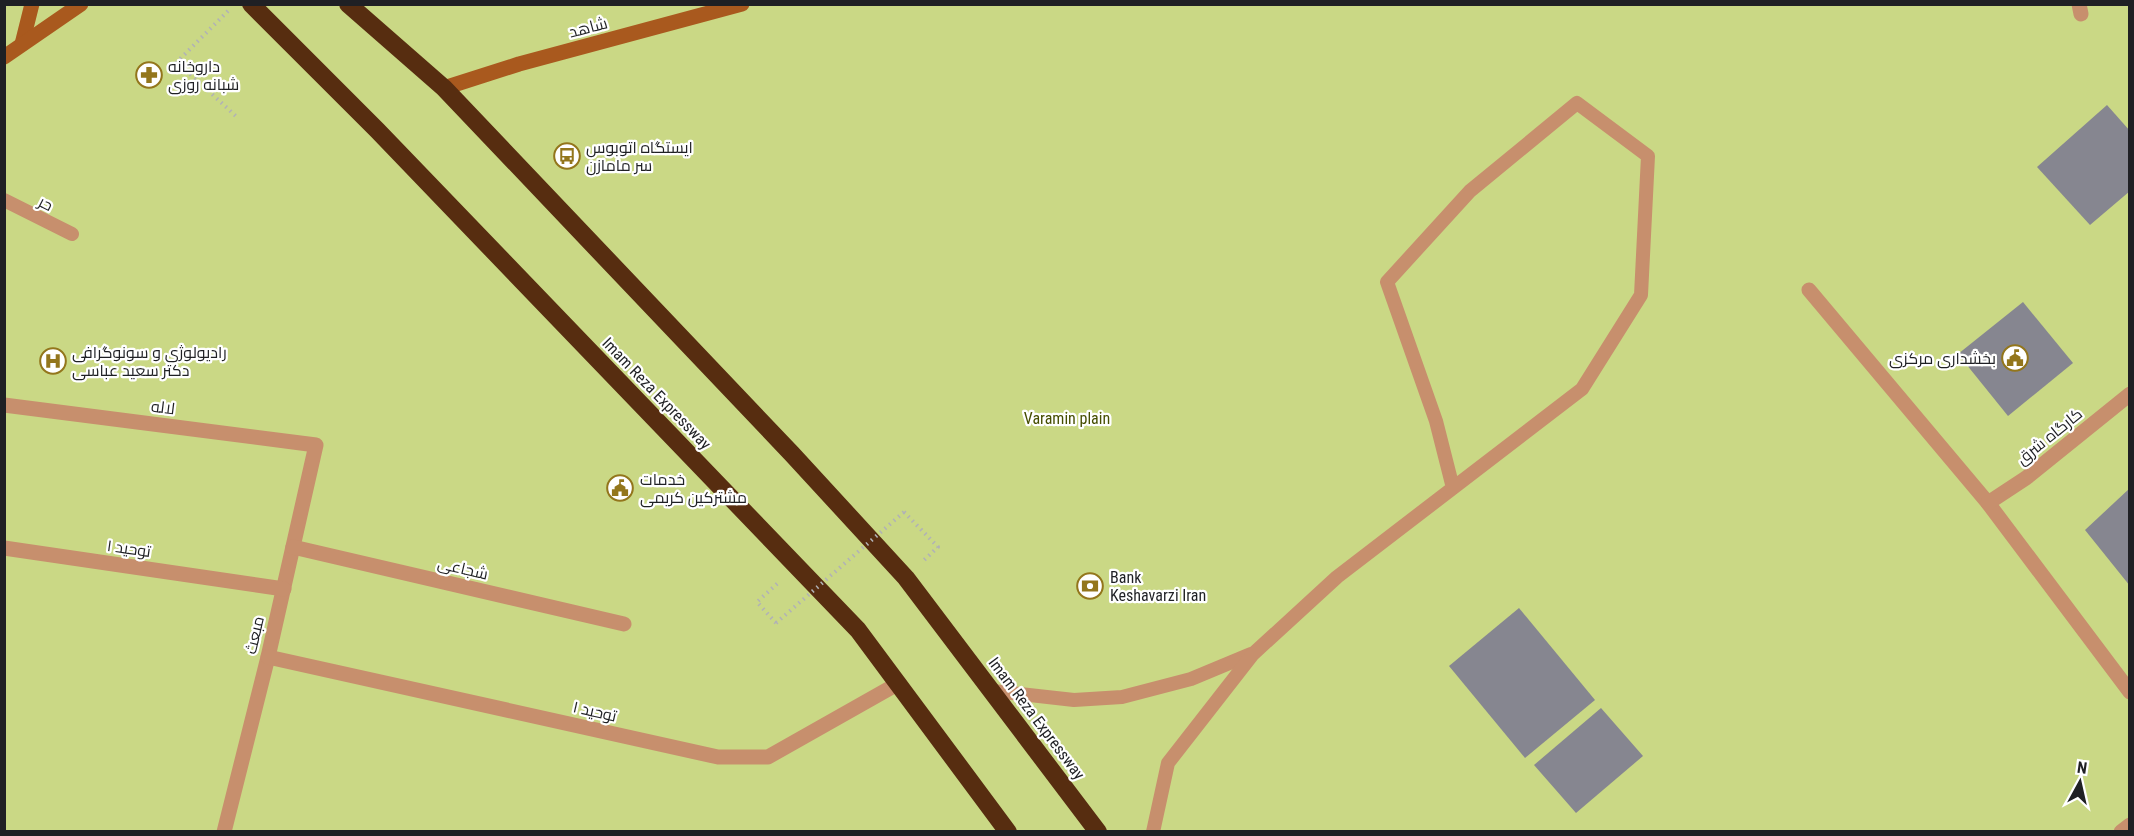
<svg xmlns="http://www.w3.org/2000/svg" width="2134" height="836" font-family="'Roboto Condensed',Cairo,sans-serif">
<rect width="100%" height="100%" fill="#f8f9fd"/>
<!-- green -->
<rect fill="#cad885" x="5" y="5" width="2124" height="826"/>
<!-- building -->
<g fill="#868690">
<path d="M2107,105L2130,131V191L2090,225L2037,167Z"/>
<path d="M2023,302L2073,363L2008,416L1958,354Z"/>
<path d="M2130,488V586L2085,530Z"/>
<path d="M1519,608L1595,700L1525,758L1449,666Z"/>
<path d="M1601,708L1643,756L1576,813L1534,765Z"/>
</g>
<g fill="none" stroke-linecap="round" stroke-linejoin="round">
<!-- path -->
<g stroke="#b1b2b6" stroke-width="4" stroke-dasharray="1.5 4.5" stroke-linecap="butt">
<path d="M228,11L177,62L238,118"/>
<path d="M904,512L938,547L922,562"/>
<path d="M776,623L757,602L778,583"/>
</g>
<!-- lane -->
<g stroke="#c78f6d" stroke-width="14">
<path d="M4,200L72,234"/>
<path d="M993,691L1074,700L1122,697L1191,679L1251,654"/>
<path d="M1153,832L1168,763L1253,654L1337,577L1582,389L1641,295L1648,156L1577,103L1470,191L1387,282L1436,421L1453,488"/>
</g>
<!-- street -->
<g stroke="#c78f6d" stroke-width="15">
<path d="M2079,4L2081,14"/>
<path d="M1809,290L1988,503L2130,692"/>
<path d="M4,405L316,445L268,657L224,832"/>
<path d="M1988,503L2026,478L2130,394"/>
<path d="M293,547L624,624"/>
<path d="M4,548L284,589"/>
<path d="M268,657L718,757H768L899,683"/>
<path d="M2121,832L2130,825"/>
</g>
<!-- secondary -->
<g stroke="#a9591e" stroke-width="15">
<path d="M22,44L32,4"/>
<path d="M4,57L81,4"/>
<path d="M444,88L519,64L742,4"/>
</g>
<!-- highway -->
<g stroke="#572d10" stroke-width="18">
<path d="M251,4L377,130L858,630L1008,832"/>
<path d="M348,4L444,88L792,454L906,578L1098,832"/>
</g>
<!-- path-bridge -->
<path stroke="#b1b2b6" stroke-width="4" stroke-dasharray="1.5 4.5" stroke-linecap="butt" d="M776,623L904,512"/>
</g>
<!-- icons -->
<defs>
<g id="pharmacy-ring" transform="scale(1.35)"><circle r="9.5" fill="#fff" stroke="#93761c" stroke-width="1.5"/><path d="M-2-6h4v4h4v4h-4v4h-4v-4h-4v-4h4Z" fill="#93761c"/></g>
<g id="bus-ring" transform="scale(1.35)"><circle r="9.5" fill="#fff" stroke="#93761c" stroke-width="1.5"/><path d="M-5-6H5V4H4V6H2V4H-2V6H-4V4H-5ZM-3.5-4V0h7V-4ZM-3.5 1.2v1.5H-2V1.2ZM2 1.2v1.5H3.5V1.2Z" fill="#93761c"/></g>
<g id="civic-ring" transform="scale(1.35)"><circle r="9.5" fill="#fff" stroke="#93761c" stroke-width="1.5"/><path d="M-.6-6.5H3V-4.5H.6V-3L4-1V1h2V6H-6V1h2V-1L-.6-3ZM-1.2 2.5V6h2.4V2.5Z" fill="#93761c"/></g>
<g id="hospital-ring" transform="scale(1.35)"><circle r="9.5" fill="#fff" stroke="#93761c" stroke-width="1.5"/><path d="M-5-5h3v3.5h4V-5h3V5h-3V1.5h-4V5h-3Z" fill="#93761c"/></g>
<g id="bank-ring" transform="scale(1.35)"><circle r="9.5" fill="#fff" stroke="#93761c" stroke-width="1.5"/><path d="M-6-4H6V4H-6ZM0-2.3a2.3 2.3 0 1 0 0 4.6a2.3 2.3 0 1 0 0-4.6Z" fill="#93761c"/></g>
</defs>
<g fill-rule="evenodd">
<use href="#pharmacy-ring" x="149" y="75"/>
<use href="#bus-ring" x="567" y="156"/>
<use href="#civic-ring" x="2015" y="358"/>
<use href="#hospital-ring" x="53" y="361"/>
<use href="#civic-ring" x="620" y="488"/>
<use href="#bank-ring" x="1090" y="586"/>
</g>
<g text-anchor="middle" stroke-width="4.5" stroke-linejoin="round" paint-order="stroke">
<!-- street labels -->
<g font-size="16" fill="#1f2024" stroke="#fff">
<text transform="translate(588 27) rotate(-15)" y="6">شاهد</text>
<text transform="translate(46 203) rotate(27)" y="6">حر</text>
<text transform="translate(657 393) rotate(46)" y="6">Imam Reza Expressway</text>
<text transform="translate(163 407) rotate(7)" y="6">لاله</text>
<text transform="translate(2049 436) rotate(-39)" y="6">کارگاه شرق</text>
<text transform="translate(129 548) rotate(8)" y="6">توحید ۱</text>
<text transform="translate(463 568) rotate(13)" y="6">شجاعی</text>
<text transform="translate(254 635) rotate(-77)" y="6">مبعث</text>
<text transform="translate(595 711) rotate(13)" y="6">توحید ۱</text>
<text transform="translate(1037 718) rotate(53)" y="6">Imam Reza Expressway</text>
</g>
<!-- poi labels -->
<g font-size="16" fill="#1f2024" stroke="#fff" text-anchor="start">
<text x="168" y="72">داروخانه<tspan x="168" dy="18">شبانه روزی</tspan></text>
<text x="586" y="153">ایستگاه اتوبوس<tspan x="586" dy="18">سر مامازن</tspan></text>
<text x="72" y="358">رادیولوژی و سونوگرافی<tspan x="72" dy="18">دکتر سعید عباسی</tspan></text>
<text x="1996" y="364" text-anchor="end">بخشداری مرکزی</text>
<text x="640" y="485">خدمات<tspan x="640" dy="18">مشترکین کریمی</tspan></text>
<text x="1110" y="583">Bank<tspan x="1110" dy="18">Keshavarzi Iran</tspan></text>
</g>
<!-- park labels -->
<g font-size="16" fill="#454d00" stroke="#fff">
<text x="1067" y="424">Varamin plain</text>
</g>
</g>
<!-- border -->
<rect width="2134" height="836" fill="none" stroke="#1f2024" stroke-width="12"/>
<!-- north arrow -->
<g transform="translate(2080 782) rotate(8)" stroke="#ffffff" stroke-width="4.5" paint-order="stroke">
<path d="M0-4.5L10 22L0 15L-10 22Z" fill="#1f2024"/>
<text y="-9" font-size="16" font-weight="bold" text-anchor="middle" fill="#1f2024">N</text>
</g>
</svg>
